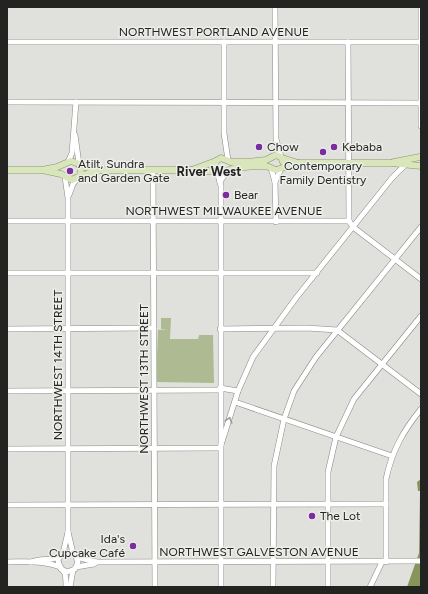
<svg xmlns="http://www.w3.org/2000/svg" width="428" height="594" font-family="Figtree,sans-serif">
<rect width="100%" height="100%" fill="#e0e1dd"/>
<!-- green -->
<path fill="#aeba91" d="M161,318H171L170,339H198L199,335H213L214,383L156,382L158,330L168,329H161Z"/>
<!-- water -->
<path fill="#86965b" d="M421,479V587H407L419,553L420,493V491H418L417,482Z"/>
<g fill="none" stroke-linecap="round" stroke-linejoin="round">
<!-- minor casing -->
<g stroke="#888986" stroke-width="6">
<g id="minor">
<path d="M275,7L276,139L281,157"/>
<path d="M421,7V126"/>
<path d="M7,42H421"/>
<path d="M224,42V133L228,160"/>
<path d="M348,42L349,221"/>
<path d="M7,102L421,103"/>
<path d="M75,135L79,164"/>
<path d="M68,162L72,153L76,102"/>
<path d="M271,168L275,182L281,169"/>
<path d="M153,170L155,587"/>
<path d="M217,171L221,186V587"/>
<path d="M65,177L68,198V532L73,553"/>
<path d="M220,182L227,171"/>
<path d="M275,182L276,222"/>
<path d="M69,195L73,184L78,178"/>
<path d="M7,221H349L353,227L421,279"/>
<path d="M7,273H317"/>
<path d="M7,329L154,328"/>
<path d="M220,329L307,328L337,330L421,394"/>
<path d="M220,388L238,391"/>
<path d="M7,391L220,390"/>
<path d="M235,402L392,456"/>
<path d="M7,449L220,448L238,391L253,357L296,298L392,178L405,165"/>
<path d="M7,505L386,504"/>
<path d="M63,553L68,532"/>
<path d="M76,557L96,562L421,561"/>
<path d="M7,562C24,562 44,560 60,567"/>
<path d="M31,562C41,558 51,561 59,557"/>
<path d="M386,562V479C392,451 403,431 421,409"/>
<path d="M76,567L94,564L96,562"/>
<path d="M61,569L67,572L75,569L78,562L75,554L65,552L58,559C58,566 62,568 65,574C66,578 66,583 66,587"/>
<path d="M70,587L73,570"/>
<path d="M273,587L274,466L284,419L294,391L316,357L421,227"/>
<path d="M328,587V472L336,437L354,399L421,316"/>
<path d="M370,587L382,562"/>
</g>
</g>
<!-- major casing -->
<g stroke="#889568" stroke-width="7">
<g id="major">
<path d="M282,158L298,163H391L421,166"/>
<path d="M394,162L420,157"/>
<path d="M80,166L101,170H192L224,172L234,168L256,166H266L276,170L298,163"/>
<path d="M7,170H42L57,167L71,161L79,164L81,169L80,176L72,180L61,174L42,170"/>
<path d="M192,170L216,161"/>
<path d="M217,171L215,166L216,161L221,158L231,162H248L266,160L276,155L281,157L283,162"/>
<path d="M80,176L101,170"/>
</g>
</g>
<!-- minor -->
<use href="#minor" stroke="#fff" stroke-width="5"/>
<!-- major -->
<use href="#major" stroke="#d9e5bb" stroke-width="6"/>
</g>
<!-- one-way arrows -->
<defs><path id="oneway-chevron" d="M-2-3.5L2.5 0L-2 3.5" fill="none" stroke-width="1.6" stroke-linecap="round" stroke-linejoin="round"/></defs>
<use stroke="#9c9c9c" href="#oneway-chevron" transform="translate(229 420) rotate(-73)"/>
<!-- markers -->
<g fill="#792d9f" stroke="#edeeea" stroke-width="1.5">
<circle cx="259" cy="147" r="4"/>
<circle cx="334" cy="147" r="4"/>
<circle cx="323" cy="152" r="4"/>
<circle cx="70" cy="171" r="4"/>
<circle cx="226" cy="195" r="4"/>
<circle cx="312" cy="516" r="4"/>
<circle cx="133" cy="546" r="4"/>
</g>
<g text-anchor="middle" stroke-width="3" stroke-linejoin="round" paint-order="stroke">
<!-- street labels -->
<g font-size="12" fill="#232322" stroke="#edeeea">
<text x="214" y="36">NORTHWEST PORTLAND AVENUE</text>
<text x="224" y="215">NORTHWEST MILWAUKEE AVENUE</text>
<text transform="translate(58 365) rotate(-90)" y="4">NORTHWEST 14TH STREET</text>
<text transform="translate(144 379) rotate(-90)" y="4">NORTHWEST 13TH STREET</text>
<text x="259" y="556">NORTHWEST GALVESTON AVENUE</text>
</g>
<!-- poi labels -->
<g font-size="12" fill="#232322" stroke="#edeeea" text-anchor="start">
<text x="267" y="151">Chow</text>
<text x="342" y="151">Kebaba</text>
<text x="78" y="168">Atilt, Sundra<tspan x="78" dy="14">and Garden Gate</tspan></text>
<text x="323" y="170" text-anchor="middle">Contemporary<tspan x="323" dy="14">Family Dentistry</tspan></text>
<text x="234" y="199">Bear</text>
<text x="320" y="520">The Lot</text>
<text x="125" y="543" text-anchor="end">Ida's<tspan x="125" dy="14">Cupcake Café</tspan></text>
</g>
<!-- neighbourhood labels -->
<g font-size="13" font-weight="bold" fill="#232322" stroke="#edeeea">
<text x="209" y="176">River West</text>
</g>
</g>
<!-- border -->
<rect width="428" height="594" fill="none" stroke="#232322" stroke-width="16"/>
</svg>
